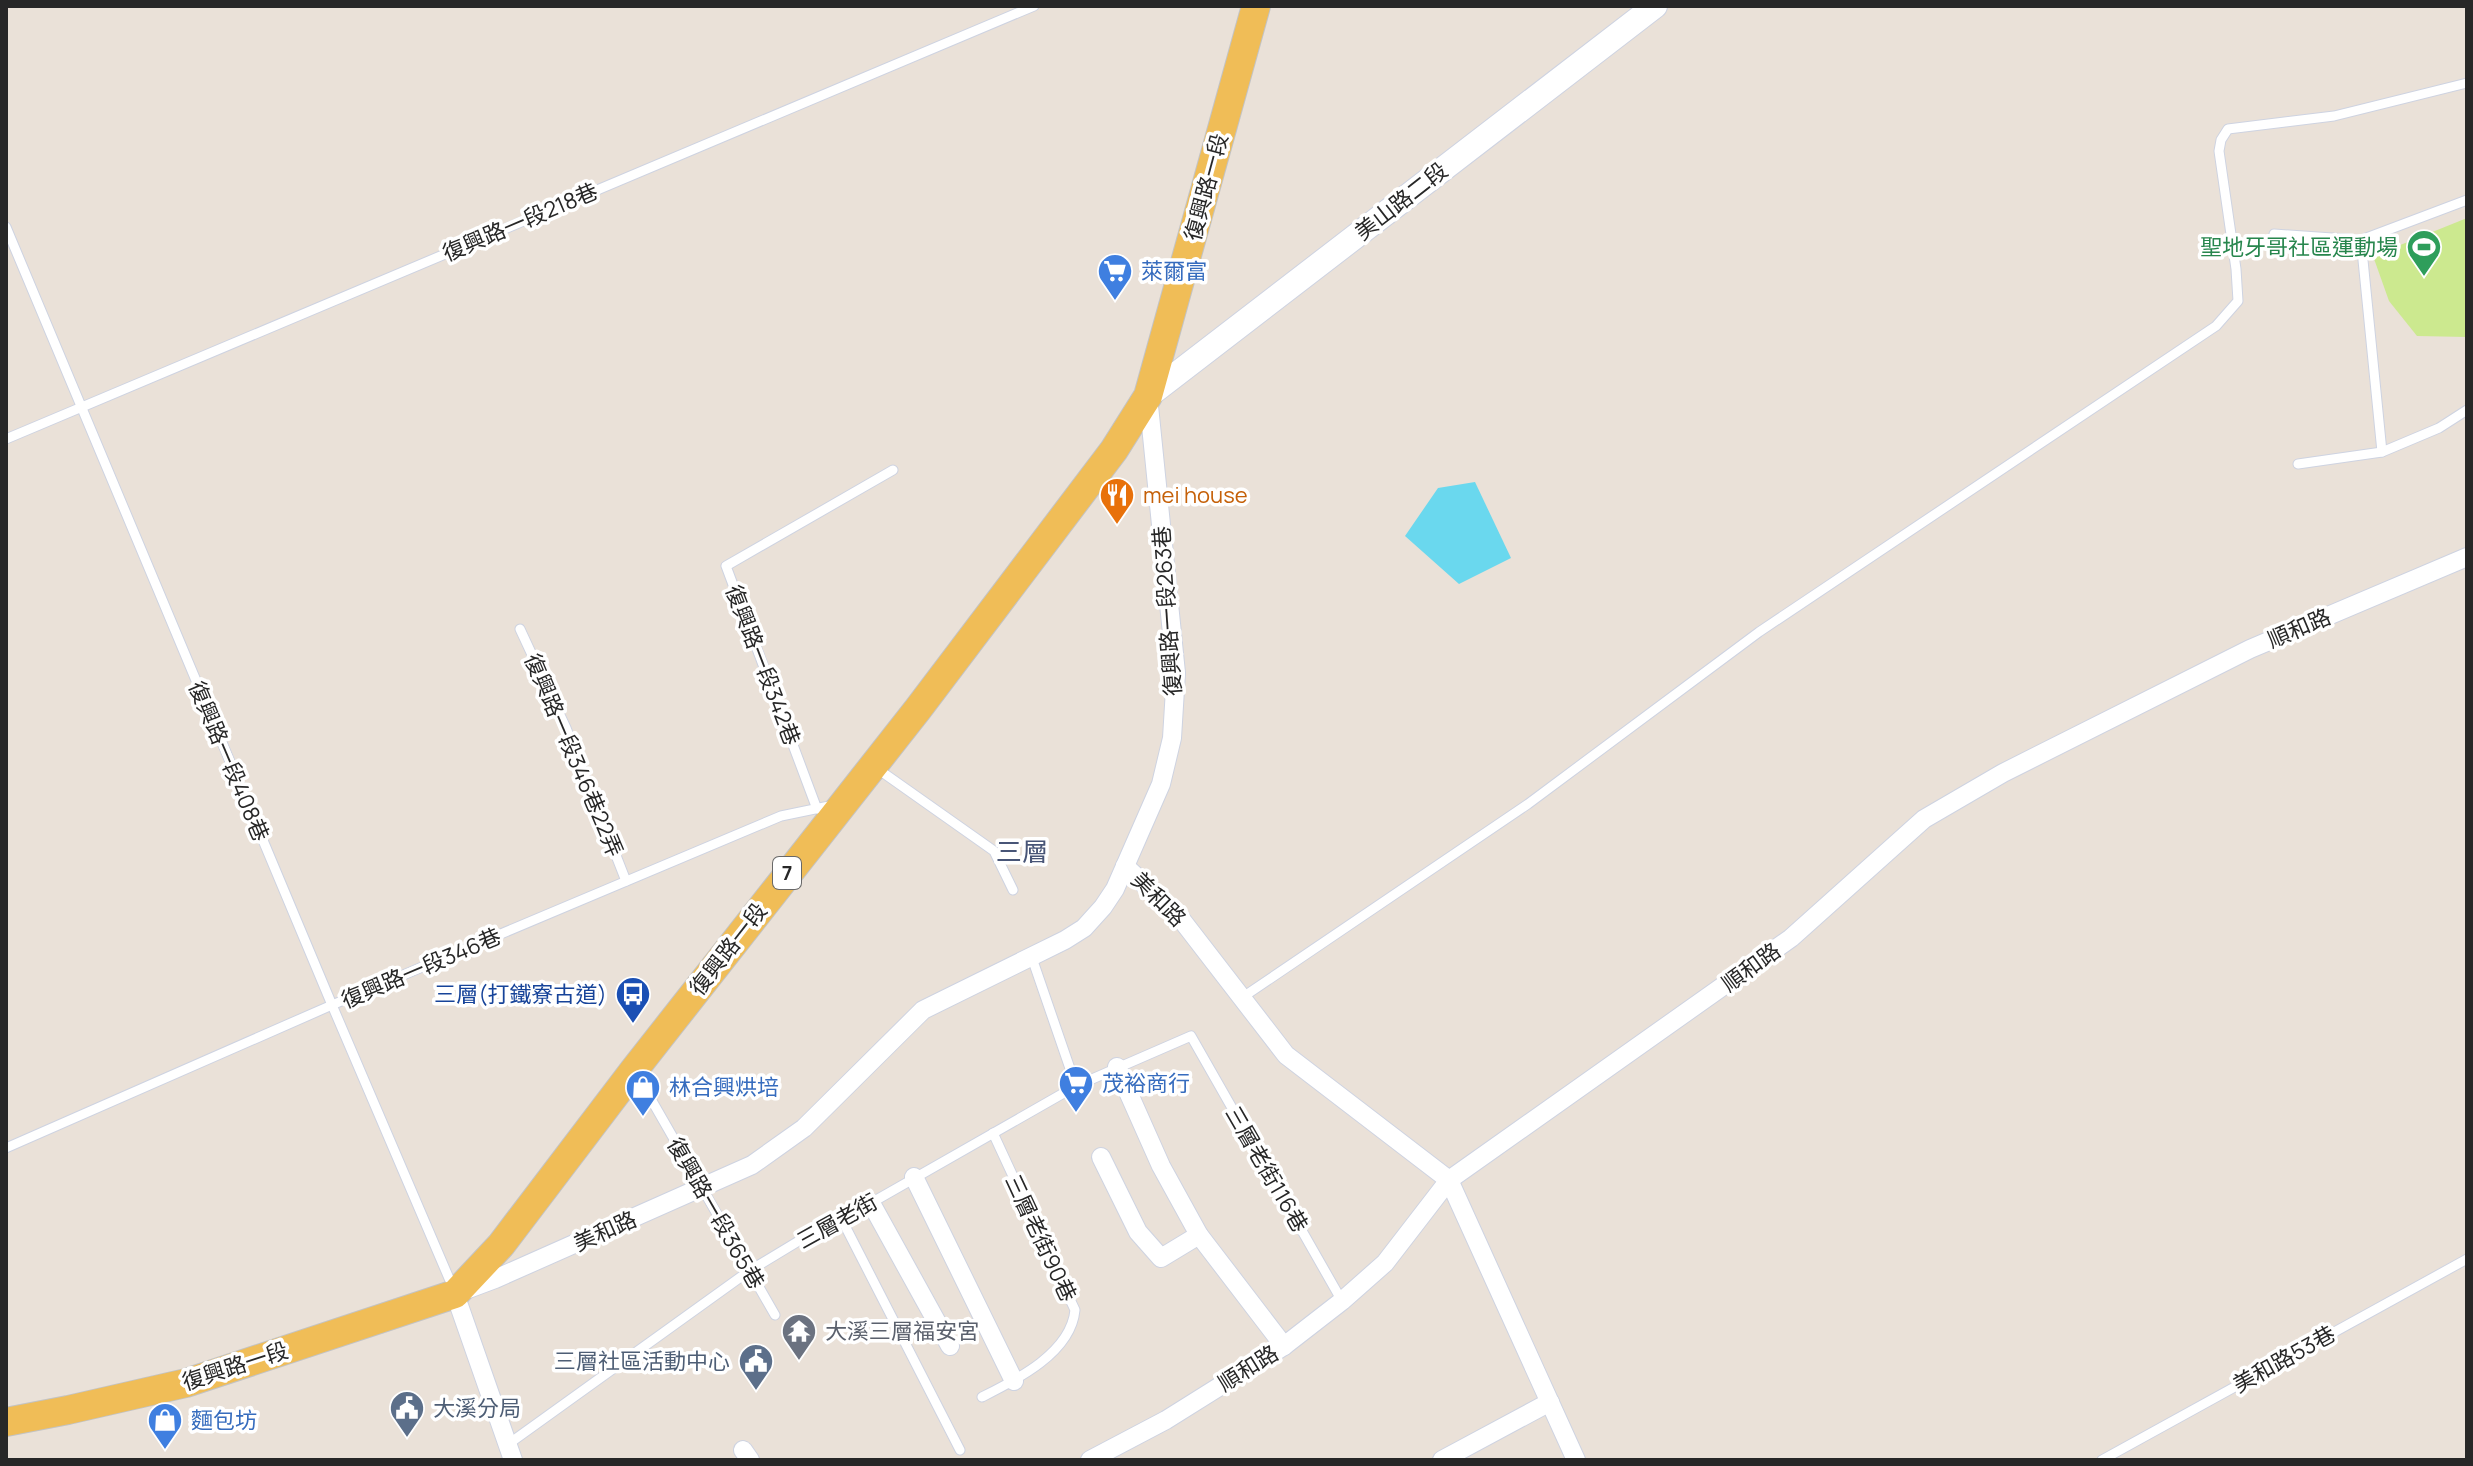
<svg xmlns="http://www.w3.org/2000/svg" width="2473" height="1466" font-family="Manrope,'Noto Sans TC',sans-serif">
<rect width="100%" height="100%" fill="#eae1d8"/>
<!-- pitch -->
<path fill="#cce98f" d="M2467,218V337L2417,336L2389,301L2373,256Z"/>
<!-- water -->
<path fill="#6ad8ee" d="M1475,482L1511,558L1459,584L1405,536L1438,488Z"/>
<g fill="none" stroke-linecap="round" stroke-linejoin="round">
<!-- lane casing -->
<g stroke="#ced3e1" stroke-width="11">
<g id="lane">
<path d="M6,227L332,1005L454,1290"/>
<path d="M2274,234L2361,240L2467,200"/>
<path d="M2361,240L2382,452"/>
<path d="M6,439L1034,6"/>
<path d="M2298,464L2382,452L2439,428L2467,410"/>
<path d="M520,629L566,728L626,881"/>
<path d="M875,767L994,851L1013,890"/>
<path d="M817,809L726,566L893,470"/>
<path d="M1032,958L1076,1086"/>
<path d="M1243,997L1528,804L1759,632L2216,326L2238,301L2236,269L2219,151L2221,140L2228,129L2334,116L2467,83"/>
<path d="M636,1073L775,1315"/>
<path d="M6,1148L332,1005L781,816L834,805"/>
<path d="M840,1216L960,1450"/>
<path d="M982,1397C1016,1380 1071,1353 1075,1310L993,1133"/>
<path d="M507,1445L749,1271L840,1216L871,1203L1076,1086L1191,1036L1342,1301"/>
<path d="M2102,1460L2467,1259"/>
</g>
</g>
<!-- street casing -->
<g stroke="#ced3e1" stroke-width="20">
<g id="street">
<path d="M1125,866L1181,919L1286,1055L1449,1180L1576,1460"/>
<path d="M1117,1067L1161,1166L1199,1235L1284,1346"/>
<path d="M1101,1157L1138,1232L1161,1258L1199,1235"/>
<path d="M914,1177L1014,1381"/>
<path d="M871,1203L950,1346"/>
<path d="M743,1450L750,1460"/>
<path d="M513,1460L455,1294L495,1279L752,1165L804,1128L923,1010L1065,940L1084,928L1103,907L1115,889L1161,784L1172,738L1176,673L1148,396"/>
<path d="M1090,1460L1166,1420L1284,1346L1342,1301L1385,1263L1449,1180L1791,938L1924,819L2003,773L2250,649L2467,557"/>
<path d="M1442,1460L1550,1402"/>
</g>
</g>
<!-- secondary casing -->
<g stroke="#ced3e1" stroke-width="26">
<path id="secondary" d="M1148,396L1655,6"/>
</g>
<!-- primary casing -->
<g stroke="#c3c3c3" stroke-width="30">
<path id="primary" d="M6,1422L68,1410L186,1383L455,1294L501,1245L634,1070L918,709L1114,450L1148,396L1256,6"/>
</g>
<!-- lane -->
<use href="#lane" stroke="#fff" stroke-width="9"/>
<!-- street -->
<use href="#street" stroke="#fff" stroke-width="18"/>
<!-- secondary -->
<use href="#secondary" stroke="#fff" stroke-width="24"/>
<!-- primary -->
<use href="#primary" stroke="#f0bd57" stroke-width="28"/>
</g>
<!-- icons -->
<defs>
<g id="stadium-pin" transform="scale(1.8)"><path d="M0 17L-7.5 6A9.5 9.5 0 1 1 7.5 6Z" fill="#2e9e5b" stroke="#fff"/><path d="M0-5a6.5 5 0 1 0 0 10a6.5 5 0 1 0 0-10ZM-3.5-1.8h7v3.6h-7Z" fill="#fff"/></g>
<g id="supermarket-pin" transform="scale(1.8)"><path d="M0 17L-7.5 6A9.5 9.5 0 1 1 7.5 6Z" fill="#3f7fe0" stroke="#fff"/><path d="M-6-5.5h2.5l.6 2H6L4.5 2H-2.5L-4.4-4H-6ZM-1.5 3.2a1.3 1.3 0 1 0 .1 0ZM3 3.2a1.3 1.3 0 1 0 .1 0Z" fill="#fff"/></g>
<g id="restaurant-pin" transform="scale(1.8)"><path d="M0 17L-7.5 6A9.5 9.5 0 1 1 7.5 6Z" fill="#e8710a" stroke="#fff"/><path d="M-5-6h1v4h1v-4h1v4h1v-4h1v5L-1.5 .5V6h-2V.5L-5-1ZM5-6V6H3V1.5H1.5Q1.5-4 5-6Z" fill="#fff"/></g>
<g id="bus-pin" transform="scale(1.8)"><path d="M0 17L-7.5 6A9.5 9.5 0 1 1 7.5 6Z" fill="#1a4fb4" stroke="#fff"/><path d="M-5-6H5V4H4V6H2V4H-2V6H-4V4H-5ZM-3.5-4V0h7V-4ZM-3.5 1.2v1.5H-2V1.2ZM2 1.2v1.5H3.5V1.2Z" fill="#fff"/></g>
<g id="shop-pin" transform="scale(1.8)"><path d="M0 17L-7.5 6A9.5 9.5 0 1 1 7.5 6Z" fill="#3f7fe0" stroke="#fff"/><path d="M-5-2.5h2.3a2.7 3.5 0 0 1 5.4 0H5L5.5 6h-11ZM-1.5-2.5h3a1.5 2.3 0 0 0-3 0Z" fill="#fff"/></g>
<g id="temple-pin" transform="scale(1.8)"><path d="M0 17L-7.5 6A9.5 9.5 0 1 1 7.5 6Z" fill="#6b7280" stroke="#fff"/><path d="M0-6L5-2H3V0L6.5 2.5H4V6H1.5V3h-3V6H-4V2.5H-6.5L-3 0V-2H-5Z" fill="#fff"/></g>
<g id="civic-pin" transform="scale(1.8)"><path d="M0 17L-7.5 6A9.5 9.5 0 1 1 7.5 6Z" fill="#5c6f8a" stroke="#fff"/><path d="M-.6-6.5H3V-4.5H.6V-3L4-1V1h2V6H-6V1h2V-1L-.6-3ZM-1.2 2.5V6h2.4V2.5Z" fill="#fff"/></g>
</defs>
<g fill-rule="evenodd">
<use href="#stadium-pin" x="2424" y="247"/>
<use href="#supermarket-pin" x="1115" y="271"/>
<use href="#restaurant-pin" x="1117" y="495"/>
<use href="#bus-pin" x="633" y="994"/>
<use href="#supermarket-pin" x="1076" y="1083"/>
<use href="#shop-pin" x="643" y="1087"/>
<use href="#temple-pin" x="799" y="1331"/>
<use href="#civic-pin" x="756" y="1361"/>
<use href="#civic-pin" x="407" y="1408"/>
<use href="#shop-pin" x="165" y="1420"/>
</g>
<g text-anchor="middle" stroke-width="7" stroke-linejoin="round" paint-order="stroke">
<!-- shield labels -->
<rect fill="#fff" stroke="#686868" stroke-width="2" x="773" y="857" width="28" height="32" rx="6"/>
<g font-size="20" font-weight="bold" fill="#272727">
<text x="787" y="880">7</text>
</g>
<!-- street labels -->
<g font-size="22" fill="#272727" stroke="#fff">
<text transform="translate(1206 187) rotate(-75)" y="8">復興路一段</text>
<text transform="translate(1401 201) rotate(-38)" y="8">美山路二段</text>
<text transform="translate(520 222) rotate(-23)" y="8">復興路一段218巷</text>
<text transform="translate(1167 611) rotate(-94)" y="8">復興路一段263巷</text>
<text transform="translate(2299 628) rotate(-23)" y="8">順和路</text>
<text transform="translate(763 665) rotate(69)" y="8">復興路一段342巷</text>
<text transform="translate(574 755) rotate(67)" y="8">復興路一段346巷22弄</text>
<text transform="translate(229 761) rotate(67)" y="8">復興路一段408巷</text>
<text transform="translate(1159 899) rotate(45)" y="8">美和路</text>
<text transform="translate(728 949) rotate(-52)" y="8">復興路一段</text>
<text transform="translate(1751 967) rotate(-36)" y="8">順和路</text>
<text transform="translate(421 968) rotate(-23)" y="8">復興路一段346巷</text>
<text transform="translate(1267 1169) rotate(60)" y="8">三層老街116巷</text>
<text transform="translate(716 1213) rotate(60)" y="8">復興路一段365巷</text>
<text transform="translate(837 1221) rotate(-29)" y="8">三層老街</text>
<text transform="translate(605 1231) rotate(-24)" y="8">美和路</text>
<text transform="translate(1041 1238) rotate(65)" y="8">三層老街90巷</text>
<text transform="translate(2284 1359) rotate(-29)" y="8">美和路53巷</text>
<text transform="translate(235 1366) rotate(-18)" y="8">復興路一段</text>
<text transform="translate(1248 1368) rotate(-32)" y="8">順和路</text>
</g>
<!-- leisure labels -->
<g font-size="22" fill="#27864d" stroke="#fff" text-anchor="end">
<text x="2398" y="255">聖地牙哥社區運動場</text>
</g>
<!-- shop labels -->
<g font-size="22" fill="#366cbe" stroke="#fff" text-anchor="start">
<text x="1141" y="279">萊爾富</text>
<text x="1102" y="1091">茂裕商行</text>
<text x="669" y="1095">林合興烘培</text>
<text x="191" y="1428">麵包坊</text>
</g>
<!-- food labels -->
<g font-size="22" fill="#c56008" stroke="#fff" text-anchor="start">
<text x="1143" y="503">mei house</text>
</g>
<!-- transit labels -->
<g font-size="22" fill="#164399" stroke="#fff" text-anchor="end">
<text x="607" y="1002">三層(打鐵寮古道)</text>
</g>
<!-- worship labels -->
<g font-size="22" fill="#5b616d" stroke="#fff" text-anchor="start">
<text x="825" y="1339">大溪三層福安宮</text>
</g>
<!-- service labels -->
<g font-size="22" fill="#4e5e75" stroke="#fff" text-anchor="end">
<text x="730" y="1369">三層社區活動中心</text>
<text x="433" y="1416" text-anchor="start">大溪分局</text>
</g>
<!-- quarter labels -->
<g font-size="26" fill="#485577" stroke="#fff">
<text x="1022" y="861">三層</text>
</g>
</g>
<!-- border -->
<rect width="2473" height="1466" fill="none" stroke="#272727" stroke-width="16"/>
</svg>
